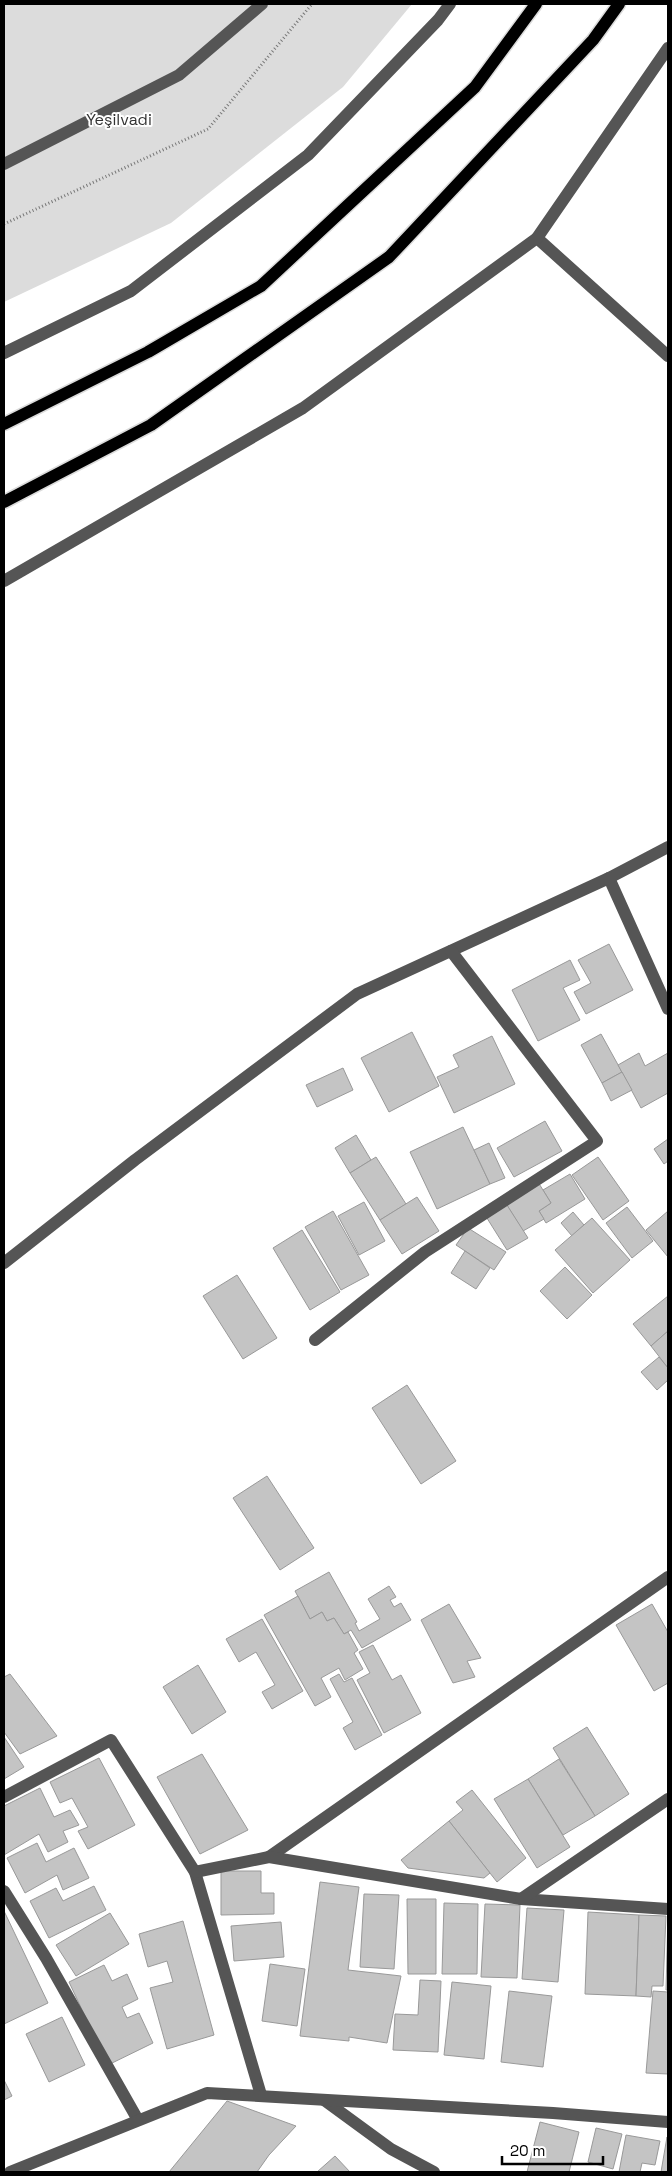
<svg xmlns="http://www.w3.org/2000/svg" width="672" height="2176" font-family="'Space Grotesk',sans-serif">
<rect width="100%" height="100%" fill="#fff"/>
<!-- green -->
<path fill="#dcdcdc" d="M4,4H412L343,87L171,223L4,302Z"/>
<!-- building -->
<g fill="#c4c4c4" stroke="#999">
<path d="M609,944L633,990L586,1014L574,992L591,983L578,960Z"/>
<path d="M570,960L580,980L563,988L580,1020L538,1041L512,990Z"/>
<path d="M412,1032L439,1086L389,1112L361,1058Z"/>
<path d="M601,1034L622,1072L602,1083L581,1045Z"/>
<path d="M492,1036L515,1084L454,1113L437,1077L459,1067L453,1055Z"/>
<path d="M639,1053L645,1066L668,1053V1093L641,1108L618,1065Z"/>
<path d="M343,1068L353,1090L317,1107L306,1085Z"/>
<path d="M622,1072L632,1090L611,1101L602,1083Z"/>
<path d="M545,1121L562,1151L514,1177L497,1148Z"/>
<path d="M463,1127L490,1184L437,1209L410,1152Z"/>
<path d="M356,1135L371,1160L350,1173L335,1148Z"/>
<path d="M668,1139V1161L664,1164L654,1149Z"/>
<path d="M489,1143L505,1178L490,1184L474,1150Z"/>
<path d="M376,1157L406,1204L380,1220L350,1173Z"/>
<path d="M598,1157L629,1201L603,1220L572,1175Z"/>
<path d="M570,1174L585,1199L546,1223L539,1211L551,1203L543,1190Z"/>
<path d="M538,1182L551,1203L539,1211L544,1219L523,1231L505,1202Z"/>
<path d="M417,1197L439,1231L402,1254L380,1220Z"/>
<path d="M364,1202L385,1241L359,1255L338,1216Z"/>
<path d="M505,1202L528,1238L507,1250L485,1215Z"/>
<path d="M627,1207L653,1241L632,1258L606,1223Z"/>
<path d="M333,1211L369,1275L341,1290L305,1227Z"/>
<path d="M668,1211V1257L646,1230Z"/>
<path d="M573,1212L584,1225L572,1236L561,1223Z"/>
<path d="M592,1218L630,1260L593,1293L555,1250Z"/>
<path d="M468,1228L506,1252L494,1270L456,1245Z"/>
<path d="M302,1230L340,1292L310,1310L273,1248Z"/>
<path d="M465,1251L490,1268L476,1289L451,1273Z"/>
<path d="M565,1267L592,1295L567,1319L540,1291Z"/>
<path d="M237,1275L277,1338L243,1359L203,1296Z"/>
<path d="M668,1296V1331L651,1346L633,1324Z"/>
<path d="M668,1331V1368L651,1346Z"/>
<path d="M659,1357L668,1368V1380L657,1390L641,1372Z"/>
<path d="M407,1385L456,1461L421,1484L372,1408Z"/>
<path d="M267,1476L314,1548L280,1570L233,1498Z"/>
<path d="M329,1572L357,1622L355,1623L359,1631L380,1619L368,1599L389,1586L396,1597L390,1600L394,1607L401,1603L411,1620L362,1648L351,1630L344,1634L334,1618L327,1621L322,1612L310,1619L295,1591Z"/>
<path d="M298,1596L310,1619L322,1612L327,1621L334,1618L344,1634L348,1632L358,1650L354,1653L363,1669L345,1680L339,1668L321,1678L331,1697L315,1706L264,1615Z"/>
<path d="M449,1604L481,1658L467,1661L475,1677L453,1683L421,1620Z"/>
<path d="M652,1604L668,1632V1683L654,1691L616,1625Z"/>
<path d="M262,1619L303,1691L272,1709L262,1692L275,1685L256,1652L239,1662L226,1639Z"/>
<path d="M373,1645L392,1680L401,1675L421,1713L384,1733L357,1680L370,1673L359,1652Z"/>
<path d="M198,1665L226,1712L192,1734L163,1687Z"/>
<path d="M10,1674L57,1736L20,1754L4,1732V1677Z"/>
<path d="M339,1674L344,1682L352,1678L382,1735L355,1750L343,1728L353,1722L330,1679Z"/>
<path d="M587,1727L629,1794L595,1816L553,1748Z"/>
<path d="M4,1737L24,1767L4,1779Z"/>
<path d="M202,1754L248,1830L200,1854L157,1777Z"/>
<path d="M99,1758L135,1825L88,1849L78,1831L88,1827L72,1798L60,1803L50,1782Z"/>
<path d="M559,1759L595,1816L563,1835L528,1779Z"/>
<path d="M528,1779L570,1847L537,1868L494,1799Z"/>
<path d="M40,1788L54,1817L70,1810L79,1825L63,1831L68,1842L48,1852L39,1834L4,1855V1806Z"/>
<path d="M472,1790L526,1858L497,1882L449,1821L463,1810L456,1802Z"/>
<path d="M449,1821L490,1873L484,1878L408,1868L401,1860Z"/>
<path d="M37,1843L46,1862L74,1848L89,1878L63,1890L57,1875L25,1893L7,1858Z"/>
<path d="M221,1871H261V1893H274V1914L221,1915Z"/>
<path d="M320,1882L359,1887L348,1970L401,1976L387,2043L349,2037V2041L300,2036Z"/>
<path d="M94,1886L106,1910L49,1938L30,1901L56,1888L63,1901Z"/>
<path d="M364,1894L399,1895L394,1969L360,1967Z"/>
<path d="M407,1899H436V1974H408Z"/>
<path d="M444,1903L478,1904L477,1974H442Z"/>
<path d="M485,1904L520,1905L517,1978L481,1977Z"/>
<path d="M527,1908L564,1910L558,1982L522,1979Z"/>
<path d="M4,1911L48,2003L4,2024Z"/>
<path d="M588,1912L639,1915L636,1996L585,1994Z"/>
<path d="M110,1913L129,1944L76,1976L56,1945Z"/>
<path d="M668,1914V1990H666Z"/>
<path d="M639,1915L666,1916L663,1986H652L651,1997L636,1996Z"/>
<path d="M183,1921L214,2035L167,2049L150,1988L173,1982L167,1961L148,1967L139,1934Z"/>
<path d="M281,1922L284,1957L234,1961L231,1926Z"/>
<path d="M270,1964L305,1969L297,2026L262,2021Z"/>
<path d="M104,1965L112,1981L127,1974L138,1999L122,2007L127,2018L139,2013L153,2043L108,2065L69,1982Z"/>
<path d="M420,1980L441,1981L438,2052L393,2050L395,2014L418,2015Z"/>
<path d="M452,1982L491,1986L484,2059L444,2055Z"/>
<path d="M509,1991L552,1996L543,2067L501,2062Z"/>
<path d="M653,1991L668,1992V2074L646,2073Z"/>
<path d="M62,2017L85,2065L49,2082L26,2034Z"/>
<path d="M4,2080L12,2096L4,2100Z"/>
<path d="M227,2101L296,2126L269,2155L257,2172H169Z"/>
<path d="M540,2122L579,2132L569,2172H527Z"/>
<path d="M596,2128L622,2134L613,2169L588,2162Z"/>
<path d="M626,2135L660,2141L655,2165L642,2163L640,2172H619Z"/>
<path d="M667,2137L668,2172H661Z"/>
<path d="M335,2156L350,2172H317Z"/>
</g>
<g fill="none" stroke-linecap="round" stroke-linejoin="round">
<!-- major casing -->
<g stroke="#dbdbdb" stroke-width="15">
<g id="major">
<path d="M4,424L148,352L261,286L475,87L536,4"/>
<path d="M4,502L151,425L389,257L593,40L619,4"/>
</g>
</g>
<!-- path -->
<path stroke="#777" stroke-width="3" stroke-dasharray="1 2.5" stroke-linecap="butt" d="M4,224L208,129L312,4"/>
<!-- minor -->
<g stroke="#555" stroke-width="12">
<path d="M4,164L179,75L262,4"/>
<path d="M537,238L668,356"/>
<path d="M4,353L131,291L308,155L438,20L450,4"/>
<path d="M4,581L303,408L537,238L668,48"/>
<path d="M609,878L668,1009"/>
<path d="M4,1263L135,1160L357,994L609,878L668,847"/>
<path d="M315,1340L425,1252L597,1141L451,951"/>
<path d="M4,1797L111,1740L195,1872L261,2095"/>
<path d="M269,1857L668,1577"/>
<path d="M195,1872L269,1857L521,1899L668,1909"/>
<path d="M4,1891L46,1958L138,2120"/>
<path d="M521,1899L668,1799"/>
<path d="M324,2100L391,2149L434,2172"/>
<path d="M10,2172L207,2093L553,2113L668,2122"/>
</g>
<!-- major -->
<use href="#major" stroke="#000" stroke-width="12"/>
</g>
<g text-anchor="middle" stroke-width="4" stroke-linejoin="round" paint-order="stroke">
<!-- park labels -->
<g font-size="16" fill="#333" stroke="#fff">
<text x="119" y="125">Yeşilvadi</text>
</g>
</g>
<!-- border -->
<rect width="672" height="2176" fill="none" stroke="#000000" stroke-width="10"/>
<!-- scale -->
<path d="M502 2156v8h101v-8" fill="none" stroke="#000000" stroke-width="2.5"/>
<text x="510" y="2156" font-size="15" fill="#000000" stroke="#ffffff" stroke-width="4" paint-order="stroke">20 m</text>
</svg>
